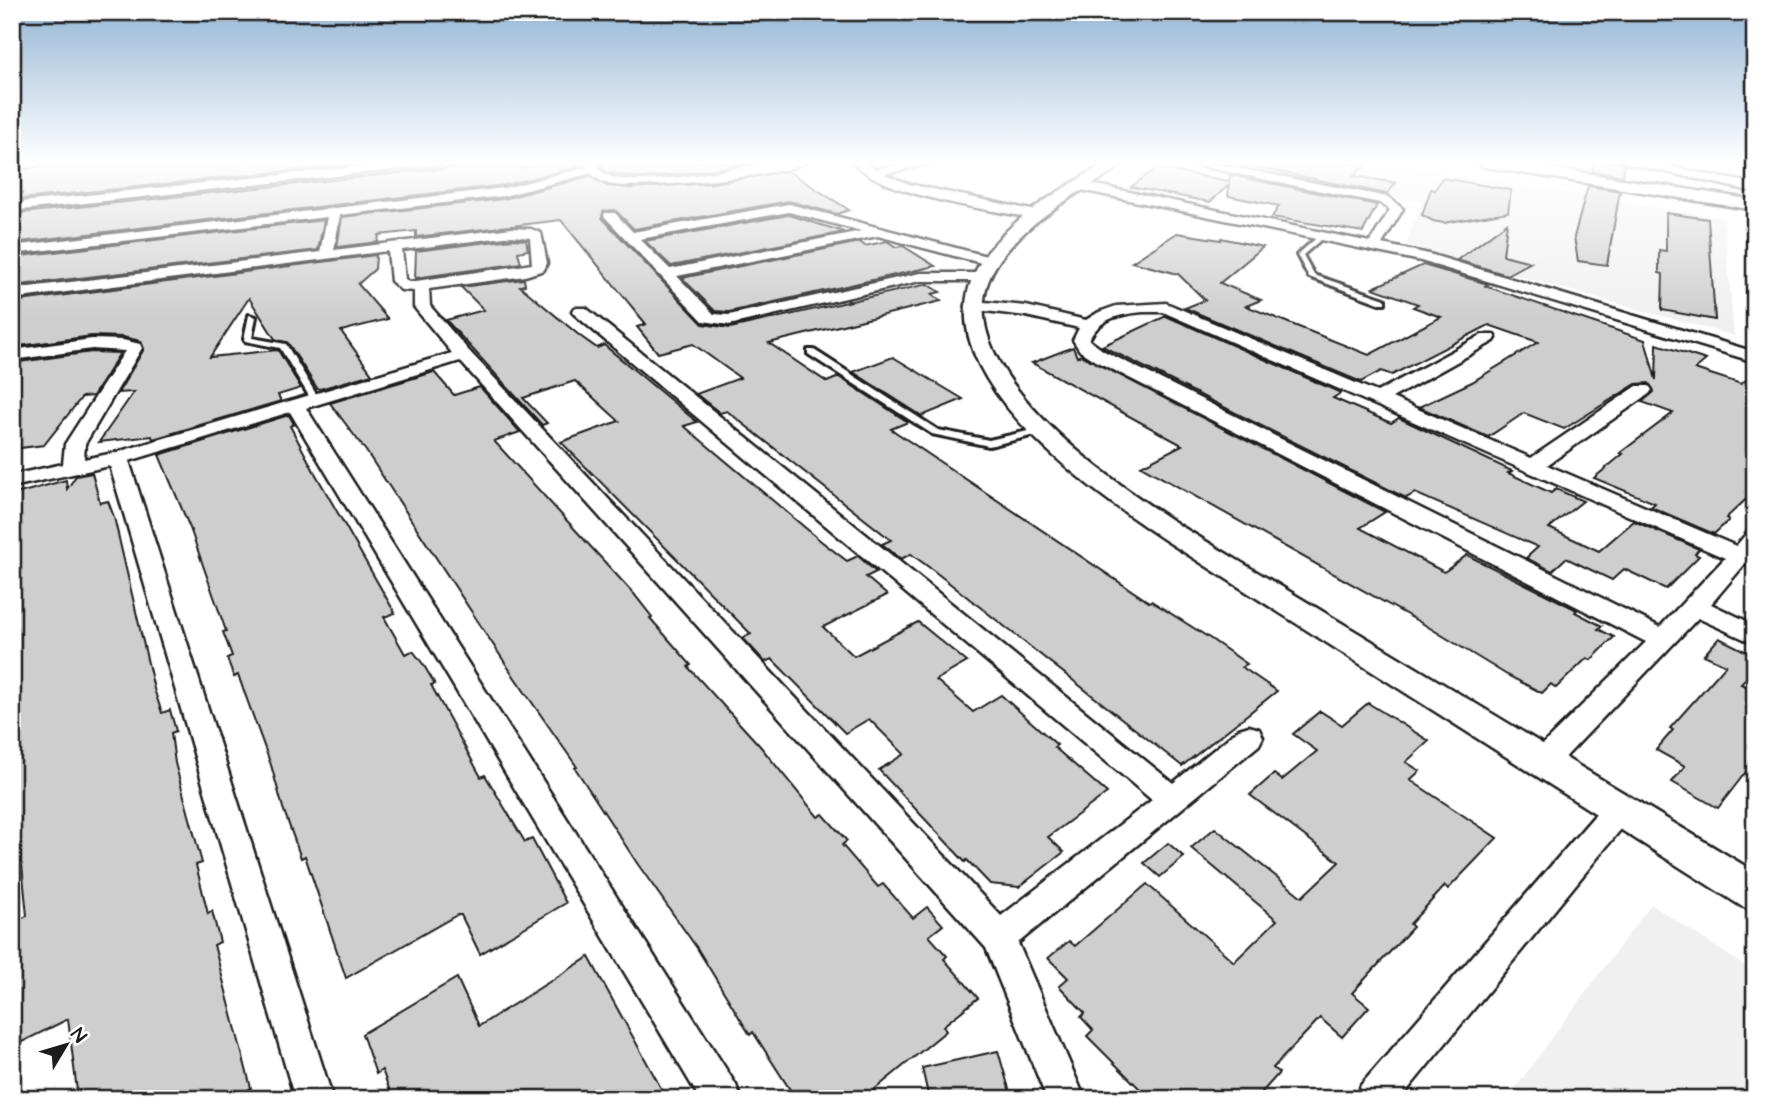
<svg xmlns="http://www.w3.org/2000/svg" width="1767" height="1111" font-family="'Architects Daughter',sans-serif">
<rect width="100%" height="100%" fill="#fff"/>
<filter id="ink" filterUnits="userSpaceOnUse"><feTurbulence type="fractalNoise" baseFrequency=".0143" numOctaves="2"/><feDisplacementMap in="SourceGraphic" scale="14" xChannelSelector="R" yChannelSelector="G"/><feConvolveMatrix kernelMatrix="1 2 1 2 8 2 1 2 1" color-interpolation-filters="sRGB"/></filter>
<g filter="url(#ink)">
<!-- built -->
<g fill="#f0f0f0">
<path d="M1210,162H1381L1724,218L1734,336L1406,245L1421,202Z"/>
<path d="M1651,904L1755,973V1099H1507Z"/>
</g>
<!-- building -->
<g fill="#cecece" stroke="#1c1c1c" stroke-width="2">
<path d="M57,162H372L12,200V172Z"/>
<path d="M503,162H518L520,168L554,162H572L577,166H582L504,185L12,243V214Z"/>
<path d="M610,162H757L689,173L640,178L606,172L600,164Z"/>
<path d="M1231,162H1345L1364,166L1354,176L1396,183L1387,194Z"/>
<path d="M1594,162H1620L1625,165L1623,176L1592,171Z"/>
<path d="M1157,168L1229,181L1230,175L1377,205L1363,232L1272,217L1279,206L1228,196L1229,185L1210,202L1131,187Z"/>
<path d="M788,171L849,210L837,214L789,201L634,229L615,210L603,211L602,218L703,324L730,328L928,284L940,292L932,294L941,301L769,343L827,382L839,377L908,422L891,429L1149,602L1151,601L1211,639L1247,664L1242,667L1277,691L1182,766L934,571L911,554L901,559L882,544L891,540L727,411L720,413L696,394L740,378L693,344L658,353L637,327L646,324L561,220L416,237V231L379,235L378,242L337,247L342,217L504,199L590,176L607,186L630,188L713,183Z"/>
<path d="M1442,178L1511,190L1508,212L1444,223L1433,221L1422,215L1431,189L1435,190Z"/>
<path d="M1588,186L1620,191L1607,265L1578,261L1574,237Z"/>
<path d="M1666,213L1708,219L1715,320L1662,310L1663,274L1659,273V250L1666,251Z"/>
<path d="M789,215L844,232L671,266L645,241Z"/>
<path d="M324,220L318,250L12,286V257Z"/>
<path d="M1507,223L1503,255L1531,262L1507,275L1457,260Z"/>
<path d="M1177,233L1221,240V238L1263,247L1220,283L1261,300L1246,306L1369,355L1441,317L1413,307L1418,304L1373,288L1423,265L1488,284L1485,286L1645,340L1656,380L1657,344L1706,360L1695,369L1741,384L1755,373V491L1726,518L1729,520L1714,534L1651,507L1655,503L1594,478L1623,454L1620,453L1673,413L1642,402L1654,392L1649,383L1636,384L1564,429L1524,413L1488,437L1419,407L1472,382L1538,342L1489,325L1392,375L1381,371L1361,382L1185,308L1205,300L1178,274L1132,262Z"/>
<path d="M512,239L526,240L528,250L518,252L521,263L415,278L416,251Z"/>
<path d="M887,241L896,247L903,246L935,266L729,312L715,311L682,278L860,242L865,246Z"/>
<path d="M376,255L375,269L358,284L388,319L341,331L372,374L320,389L317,388L288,343L275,339L249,298L210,357L278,350L301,388L278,395L281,401L153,439L152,436L99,442L134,392L118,393L144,349L141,341L123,337L92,336L12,347V302Z"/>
<path d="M524,279L525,285L520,286L580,336L597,348L604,345L697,422L684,426L821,541L847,561L858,556L876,572L866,577L887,595L823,627L854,656L918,622L967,662L936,680L973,712L1001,695L1057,745L1054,747L1107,793L1048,837L1064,852L1019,887L990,884L967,860L965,862L879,770L904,754L869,719L845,733L772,659L765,662L743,638L751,634L561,442L619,421L575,381L523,398L547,423L542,425L446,320L484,310L461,287Z"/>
<path d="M1166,316L1341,393L1333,398L1391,423L1399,418L1512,471L1508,473L1551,493L1556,489L1583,501L1549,528L1599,551L1634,521L1699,549L1695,554L1699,556L1666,589L1624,569L1612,580L1566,558L1552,571L1526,558L1538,547L1415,493L1406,498L1102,346Z"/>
<path d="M1073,347L1077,357L1081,355L1385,512L1360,528L1444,572L1467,555L1577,610L1575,612L1602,626L1598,629L1614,637L1591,660L1587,658L1556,688L1551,684L1542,693L1507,675L1425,625L1141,466L1182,445L1032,363Z"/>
<path d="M92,352L120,353L93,396L82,397L44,445L12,449V363Z"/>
<path d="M893,357L963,399L922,416L853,372Z"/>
<path d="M434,372L454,395L480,387L520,432L494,441L634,594L652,617L650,618L691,665L688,667L760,746L818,817L823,814L847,841L842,845L878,887L883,884L913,918L927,907L943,925L929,936L947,956L944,959L978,998L943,1026L946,1031L863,1099H796L753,1032L750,1035L697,948L637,863L575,768L577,767L515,678L366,451L330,403Z"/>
<path d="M289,415L294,424L290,426L315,473L395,613L384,617L405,654L413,651L423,664L435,684L431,685L481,777L485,775L525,842L532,839L566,903L480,954L461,915H457L346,978L305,856L301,858L283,808L271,765L238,675L234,677L227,658L232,656L223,632L226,631L190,528L159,455Z"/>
<path d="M92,473L100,503L108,501L114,517L154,689L162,713L170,710L176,731L171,733L175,763L202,863L196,865L208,914L212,911L220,942L214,945L251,1088L232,1099H78L68,1019L12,1047V923L27,916L22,865L12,870V495L66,480L67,489L76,476Z"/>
<path d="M1719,638L1755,656V668L1741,684L1755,690V760L1718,808L1672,782L1685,766L1656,750L1673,730L1670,728L1726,665L1704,655Z"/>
<path d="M1368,703L1429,741L1406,762L1420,771L1410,780L1497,838L1448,889L1445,886L1410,924L1413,927L1352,993L1369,1007L1342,1037L1320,1018L1273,1068L1279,1073L1256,1099H1150L1087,1036L1093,1030L1081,1017L1085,1013L1059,986L1068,978L1048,958L1069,941L1075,946L1147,884L1234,962L1277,920L1191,848L1215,828L1302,897L1339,862L1250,795L1274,774L1282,780L1317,751L1293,734L1320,711L1342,725Z"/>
<path d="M1168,843L1184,857L1160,877L1144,863Z"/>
<path d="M589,957L667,1099H393L382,1070L376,1074L362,1034L457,978L479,1026Z"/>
<path d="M998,1051L1012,1099H929L922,1068Z"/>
</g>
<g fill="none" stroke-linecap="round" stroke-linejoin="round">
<!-- service casing -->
<g stroke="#1c1c1c" stroke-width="6">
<g id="service">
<path d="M1321,234L1326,235L1303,255L1314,275L1385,299V303H1379L1309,277L1297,255Z"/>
<path d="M249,315L256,317L252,338L286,344L319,399L318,401H312L280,348L245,341L244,339Z"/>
<path d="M808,350H814L938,430L989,440L1041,428L1045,431L1044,433L989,446L932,434L808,354Z"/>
</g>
</g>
<!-- minor casing -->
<g stroke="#1c1c1c" stroke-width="5">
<g id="minor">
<path d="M403,162H443L437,165L12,211V203Z"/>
<path d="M584,162H596C599,167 600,172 605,174C636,192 741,165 778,162C787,162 797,162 806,162C786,176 642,189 614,185C606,184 596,180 591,173L504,196L340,215L334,250L512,228L531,229L541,233L547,263L544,270L525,276L429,289L430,306L469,351L1001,916L1152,800L574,314L572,311L574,308H586L1173,783L1239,729L1249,726L1259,729L1263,737L1259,745L1018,943L1085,1099H1047L986,948L460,361L306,408L736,1085L741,1099H700L290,412L129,461L333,1099H295L110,466L12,487V475L63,464L65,444L125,351L92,349L12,360V350L92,339L123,340L140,344L142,348L85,444L84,459L114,453L452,353L414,307V291L401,290L391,281L388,251L12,299V289L320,252L327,217L12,254V246L504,188L588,167ZM512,236L530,238L532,264L409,282L405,279L402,250Z"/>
<path d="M852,162H866L876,169L911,162H936L884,174L909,184L1036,211L1042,215L1036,219C984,208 889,198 852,162Z"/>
<path d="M1181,162H1206L1388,197L1403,209L1382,244L1429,254L1755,352V362L1421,261L1081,190L1075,186L1081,182L1370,242L1390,210L1380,203Z"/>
<path d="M1622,162H1646L1755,184V192Z"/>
<path d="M789,204L994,258L996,261L989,265L878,236L677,276L714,314L729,315L920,273H981L988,277L981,281H920L729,325L703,321L604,216L605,213H615L633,232ZM789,212L861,231L670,269L640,239Z"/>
<path d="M974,301L1026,306L1086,320L1099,312L1116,306L1166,303L1377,392L1482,335H1494L1496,338L1494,341L1392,398L1531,458L1637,386H1649L1652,390L1649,394L1547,465L1736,546L1747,533L1755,531V552L1711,604L1755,625V644L1698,618L1554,769L1544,772L1534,769L1530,761L1534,753L1646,642L1092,359L1080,351L1073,340L1079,328L1026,316L969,309L966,306L969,303ZM1143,312H1163L1725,558L1660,627L1104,351L1089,340C1099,318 1121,314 1143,312Z"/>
<path d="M1619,796L1630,800L1634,809L1630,818L1400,1099H1356L1361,1085L1608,800Z"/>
</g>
</g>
<!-- tertiary casing -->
<g stroke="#1c1c1c" stroke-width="5">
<path id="tertiary" d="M1107,162H1124C1114,173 1097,181 1084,189C1053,208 1020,231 999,261C929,361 1116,484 1184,528L1755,872V911L1741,906L1165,540C1091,490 911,367 982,260C1011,216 1063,189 1107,162Z"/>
</g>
<!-- secondary casing -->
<g stroke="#1c1c1c" stroke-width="5">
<path id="secondary" d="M1477,162H1516L1755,200V210L1485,167Z"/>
</g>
<!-- service -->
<use href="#service" fill="#fff" fill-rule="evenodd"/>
<!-- minor -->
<use href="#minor" fill="#fff" fill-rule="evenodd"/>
<!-- tertiary -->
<use href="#tertiary" fill="#fff" fill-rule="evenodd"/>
<!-- secondary -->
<use href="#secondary" fill="#fff" fill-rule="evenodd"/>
</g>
</g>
<!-- sky -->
<linearGradient id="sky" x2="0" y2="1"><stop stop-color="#95b6d5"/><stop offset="0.51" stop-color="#fff"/><stop offset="1" stop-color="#fff" stop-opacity="0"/></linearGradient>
<rect width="1767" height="318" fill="url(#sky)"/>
<!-- margin -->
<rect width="1767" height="1111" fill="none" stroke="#fff" stroke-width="42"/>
<rect x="21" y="21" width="1725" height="1069" fill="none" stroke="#1c1c1c" stroke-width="2.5" filter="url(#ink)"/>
<!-- north arrow -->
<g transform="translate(66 1045) rotate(52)" stroke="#ffffff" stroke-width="5" paint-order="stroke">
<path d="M0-5L12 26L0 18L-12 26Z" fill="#1c1c1c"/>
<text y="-10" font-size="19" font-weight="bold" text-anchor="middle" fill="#1c1c1c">N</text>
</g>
</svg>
